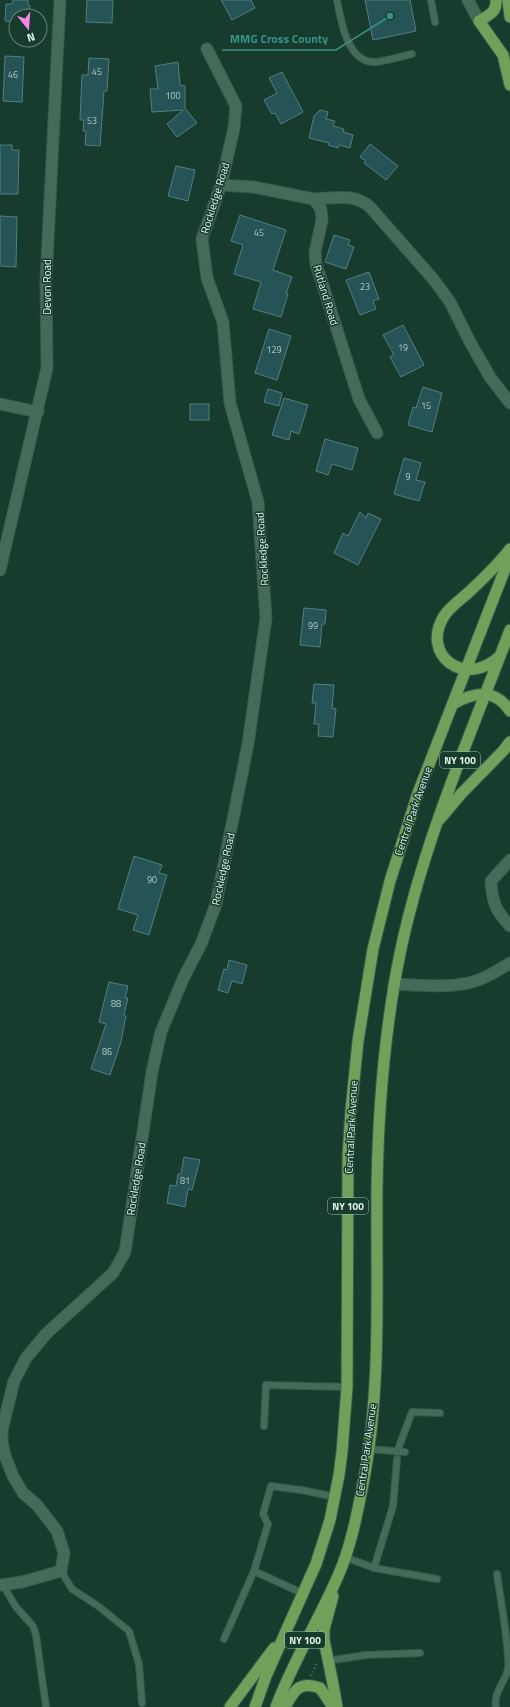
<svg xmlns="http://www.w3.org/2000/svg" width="510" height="1707" font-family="'Titillium Web',sans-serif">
<rect width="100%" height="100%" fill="#173b2d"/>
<!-- building -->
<g fill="#265355" stroke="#527f81">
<path d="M13,0H28V5L30,6L29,16H16V22L5,21L6,4H12Z"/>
<path d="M87,0H113L112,23L86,22Z"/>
<path d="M221,0H251L255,8L232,20Z"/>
<path d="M365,0H410L416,31L373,40Z"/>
<path d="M5,56L24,57L22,102L3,101Z"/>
<path d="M89,58L109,59L107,91H104L100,146L85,145L86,131H83L84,120H80L82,75H88Z"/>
<path d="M178,62L180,85L185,86V108L197,123L177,137L167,124L183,110L152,112L150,89H158L155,66Z"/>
<path d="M282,72L303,112L281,124L275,113L272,114L264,100L277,93L269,78Z"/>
<path d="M320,110L328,112L326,119L335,121L333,126L344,129L343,132L353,135L350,148L339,145L338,148L328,145L329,143L309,138L314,116Z"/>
<path d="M370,144L398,166L386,180L364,163L366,161L360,157Z"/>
<path d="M0,145H12V150H19L18,194H0Z"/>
<path d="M176,166L195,170L188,201L168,196Z"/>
<path d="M240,215L286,230L273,270L292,277L286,294H288L281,317L253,309L261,282L234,274L243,245L231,241Z"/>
<path d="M0,216L17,217L16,267L0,266Z"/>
<path d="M334,235L350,240L348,245L354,247L346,269L325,262Z"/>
<path d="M369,272L379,299L373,301L376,309L360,315L346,280Z"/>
<path d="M403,325L424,365L401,377L390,357L394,355L383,335Z"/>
<path d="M269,329L291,336L277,380L255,373Z"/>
<path d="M423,387L442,393L432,432L408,425L413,407L416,408Z"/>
<path d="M268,389L282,393L279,406L264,402Z"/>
<path d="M284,398L308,405L299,434L291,431L289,440L272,435Z"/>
<rect x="190" y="404" width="19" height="16"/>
<path d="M325,439L358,448L352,470L332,464L328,475L316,471Z"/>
<path d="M404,458L421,463L416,480L425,482L419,501L394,494Z"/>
<path d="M360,512L366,518L368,513L381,519L358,565L334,553L343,533L348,536Z"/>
<path d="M304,608L326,610L325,624H322L320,647L300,645Z"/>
<path d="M314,684L334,685L332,708L336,709L333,737L318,736L319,724H314L316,703H312Z"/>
<path d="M134,856L162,865L159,873L167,875L149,935L133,930L138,915L118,909Z"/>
<path d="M229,960L247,965L242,984L232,981L228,993L218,990L224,969L227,970Z"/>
<path d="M109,982L128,986L125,998H128L124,1015L126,1016L121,1042L110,1075L91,1069L106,1024L99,1022Z"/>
<path d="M184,1157L200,1160L192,1190L188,1189L185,1207L167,1203L170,1185L176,1186L178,1174H181Z"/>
</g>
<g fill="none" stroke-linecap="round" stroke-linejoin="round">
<!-- service casing -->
<g stroke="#3a594c" stroke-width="8">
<g id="service">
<path d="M337,0C341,20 346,59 372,62C380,63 403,56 412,54"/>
<path d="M431,0L435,22"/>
<path d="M264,1426L266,1385L347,1387"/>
<path d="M368,1449L405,1452"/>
<path d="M397,1452L412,1412L440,1413"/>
<path d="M345,1557L374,1568L437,1579"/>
<path d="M374,1568L393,1506L397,1459"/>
<path d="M61,1571L72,1589L98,1606L129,1631L139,1664L142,1703"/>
<path d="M254,1571L268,1524L263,1514L271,1486L307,1491L335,1497"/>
<path d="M3,1585L16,1607L33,1626L36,1635L46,1707"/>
<path d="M224,1639L254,1571L304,1594"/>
<path d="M327,1661L366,1655L420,1653"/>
<path d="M496,1707C493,1692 505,1683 508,1669C510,1650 500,1596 497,1574"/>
</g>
</g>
<!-- minor casing -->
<g stroke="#3a594c" stroke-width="13">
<g id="minor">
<path d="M468,0L479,21"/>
<path d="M221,185L253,187L314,199L321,209L322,220L315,252L316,264L359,399L377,433"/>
<path d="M314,199C334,198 355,193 370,207L434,280L450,302L470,342L490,377L510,403"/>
<path d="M0,404L38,412"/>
<path d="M0,570L47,368L46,280L60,0"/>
<path d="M510,860L491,881C492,902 496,911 510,926"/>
<path d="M394,984C419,985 444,988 468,983C483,980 497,971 510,963"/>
<path d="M0,1585L22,1582L61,1571L64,1553L57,1531L37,1505L23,1493L13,1476L5,1456L2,1442V1430L14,1381L26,1358L46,1334L113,1273L125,1252L152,1072L161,1032L183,979L202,942L216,904L248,744L266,618L258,502L230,403L223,322L207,278L202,239L221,185L234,128L236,106L207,49"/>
</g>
</g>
<!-- primary casing -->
<g stroke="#3a594c" stroke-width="13">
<g id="primary">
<path d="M496,0C497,12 489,15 479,21L503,55L510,85"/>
<path d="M508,0L510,17"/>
<path d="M500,656C465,689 420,655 444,616C450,607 460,600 468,593C483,579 498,565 510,549"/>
<path d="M453,704C474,692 495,688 510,711"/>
<path d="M440,819L461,794L503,751L510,742"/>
<path d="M333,1596L324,1629V1640L333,1684L337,1707"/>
<path d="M230,1707L274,1648"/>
<path d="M255,1707L266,1676L316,1564L330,1520L339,1475L342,1452L347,1387L348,1156L351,1110L358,1041L373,949L390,881L418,793L510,556"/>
<path d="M276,1707C293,1661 319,1620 338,1576C351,1547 357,1514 363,1484C382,1386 376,1286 377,1187C378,1120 383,1052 394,986C414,862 466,747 510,630"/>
<path d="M285,1707C294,1691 299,1680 320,1688L333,1707"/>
</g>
</g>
<!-- path -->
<path stroke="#557467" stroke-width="2.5" stroke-dasharray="1 3" stroke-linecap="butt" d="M311,1676L317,1662"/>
<!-- service -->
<use href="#service" stroke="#456a5a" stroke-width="6"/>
<!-- minor -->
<use href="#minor" stroke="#456a5a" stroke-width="11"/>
<!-- primary -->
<use href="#primary" stroke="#71a05b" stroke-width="11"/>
</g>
<g text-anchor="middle" stroke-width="3" stroke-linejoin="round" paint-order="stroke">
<!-- number labels -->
<g font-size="9" fill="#b2ccc5">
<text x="97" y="75">45</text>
<text x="13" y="78">46</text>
<text x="173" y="99">100</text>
<text x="92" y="124">53</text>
<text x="259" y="236">45</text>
<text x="365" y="290">23</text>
<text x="403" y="351">19</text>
<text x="274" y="353">129</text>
<text x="426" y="409">15</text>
<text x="408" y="480">9</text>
<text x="313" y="629">99</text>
<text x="152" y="883">90</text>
<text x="116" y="1007">88</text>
<text x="107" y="1055">86</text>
<text x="185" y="1184">81</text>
</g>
<!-- shield labels -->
<g fill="#173b2d" stroke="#a4bcb1" stroke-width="1">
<rect x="440" y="752" width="40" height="16" rx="3"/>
<rect x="328" y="1198" width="40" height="16" rx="3"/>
<rect x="285" y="1632" width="40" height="16" rx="3"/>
</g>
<g font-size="10" font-weight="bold" fill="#e0f4ea">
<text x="460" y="764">NY 100</text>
<text x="348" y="1210">NY 100</text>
<text x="305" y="1644">NY 100</text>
</g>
<!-- street labels -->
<g font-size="11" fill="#e0f4ea" stroke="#173b2d">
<text transform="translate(215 198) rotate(-73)" y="4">Rockledge Road</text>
<text transform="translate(47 287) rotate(-90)" y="4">Devon Road</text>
<text transform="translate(326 295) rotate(73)" y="4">Rutland Road</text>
<text transform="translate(262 549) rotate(-94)" y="4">Rockledge Road</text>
<text transform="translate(413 811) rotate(-71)" y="4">Central Park Avenue</text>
<text transform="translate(223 869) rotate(-78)" y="4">Rockledge Road</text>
<text transform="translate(351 1127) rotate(-87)" y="4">Central Park Avenue</text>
<text transform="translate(136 1179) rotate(-81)" y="4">Rockledge Road</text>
<text transform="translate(366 1450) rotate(-82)" y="4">Central Park Avenue</text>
</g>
</g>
<!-- callouts -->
<path fill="none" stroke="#398f87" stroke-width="1.5" d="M390 16L336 50H222"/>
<circle fill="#398f87" stroke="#173b2d" stroke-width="1.5" cx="390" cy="16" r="4"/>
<g font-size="12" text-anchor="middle" font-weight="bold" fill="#398f87" stroke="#173b2d" stroke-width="3" stroke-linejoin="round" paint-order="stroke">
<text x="279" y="43">MMG Cross County</text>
</g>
<!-- north arrow -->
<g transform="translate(28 28) rotate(163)"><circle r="19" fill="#173b2d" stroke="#678579"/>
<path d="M0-3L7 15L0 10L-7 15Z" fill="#fb87e6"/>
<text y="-6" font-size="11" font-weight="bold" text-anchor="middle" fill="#e0f4ea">N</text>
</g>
</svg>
